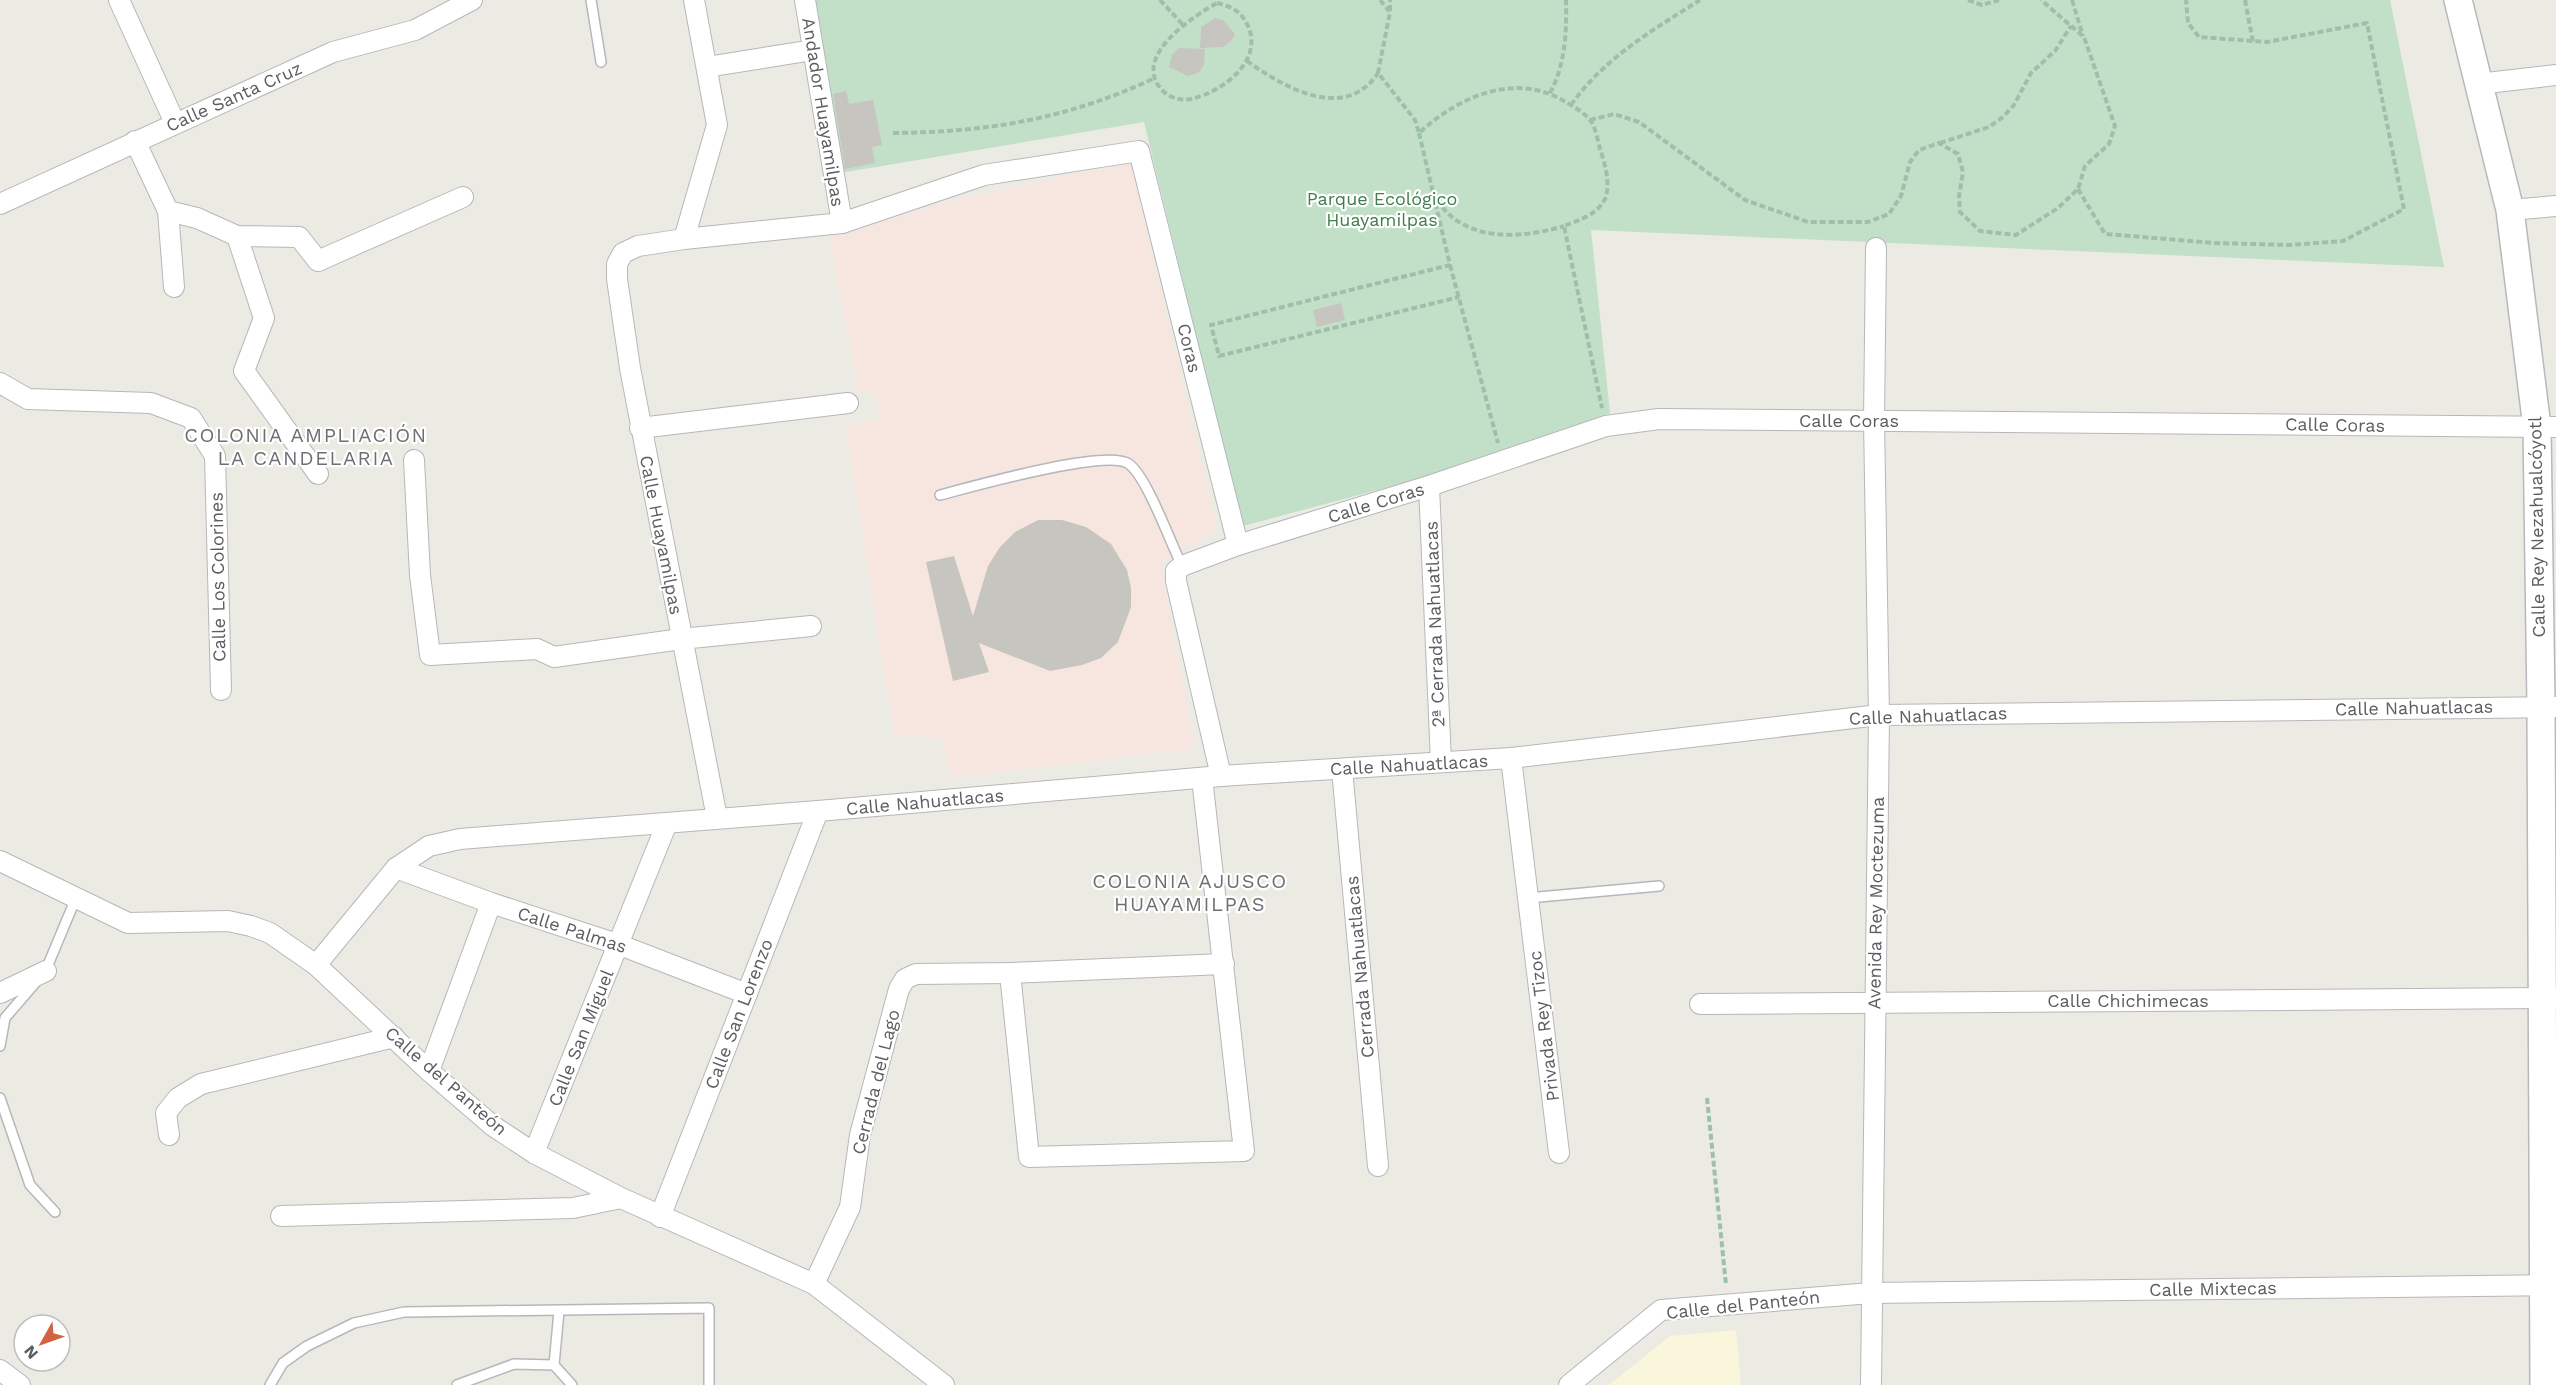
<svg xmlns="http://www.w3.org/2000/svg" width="2556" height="1385" font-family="'Work Sans',sans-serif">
<rect width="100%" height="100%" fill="#ecebe3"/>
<!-- commercial -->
<path fill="#f9f6db" d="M1736,1330L1741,1385H1609L1670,1336Z"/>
<!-- medical -->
<path fill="#f7e6e0" d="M1130,162L1217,529L1160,561L1195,748L950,778L943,739L894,734L845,425L881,419L874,392L859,394L829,237L953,201Z"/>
<!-- green -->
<path fill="#c2e0c7" d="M809,0H2390L2444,267L1591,230L1610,413L1441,473L1243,526L1144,122L840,173Z"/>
<!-- building -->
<g fill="#c7c5bf">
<path d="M1215,18L1223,20L1235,34L1231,41L1223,47L1200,48L1201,27Z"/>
<path d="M1179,48L1205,49L1204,65L1198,73L1188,76L1169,67L1172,55Z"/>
<path d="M846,91L849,104L873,100L882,145L872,147L875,163L845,169L833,94Z"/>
<path d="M1341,303L1345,320L1317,327L1313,310Z"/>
<path d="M1038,520H1062L1086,527L1111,544L1127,570L1131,588V607L1118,642L1101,658L1082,665L1050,671L979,643L989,672L953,681L926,562L954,556L973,616L988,566L1000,547L1015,532Z"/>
</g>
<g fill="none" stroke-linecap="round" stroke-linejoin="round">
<!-- lane casing -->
<g stroke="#b5b7bb" stroke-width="12">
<g id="lane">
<path d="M591,0L601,62"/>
<path d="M940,495C971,487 1107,448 1129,464C1147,477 1171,544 1182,566"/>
<path d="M1528,898L1659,886"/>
<path d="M45,972L76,898"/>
<path d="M0,1046L5,1018L36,982"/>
<path d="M0,1098L30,1185L55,1212"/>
<path d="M559,1311L554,1365L572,1385"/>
<path d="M270,1385L283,1363L307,1346L354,1323L404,1312L709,1308V1385"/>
<path d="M457,1385L514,1364L554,1365"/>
</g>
</g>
<!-- street casing -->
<g stroke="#b5b7bb" stroke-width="22">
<g id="street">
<path d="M119,0L175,123"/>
<path d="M805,0L842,223"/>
<path d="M707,67L813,50"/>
<path d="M2478,84L2556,75"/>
<path d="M135,141L168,211L197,218L237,236L299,237L318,261L463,197"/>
<path d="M0,204L333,52L415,30L472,0"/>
<path d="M2510,210L2556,206"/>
<path d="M168,211L174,287"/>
<path d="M237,236L264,318L244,371L318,474"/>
<path d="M684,239L717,125L694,0"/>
<path d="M0,383L28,399L151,403L191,418L215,456L221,690"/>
<path d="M640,428L848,403"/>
<path d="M414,460L420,575L430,655L537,649L554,657L681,639L811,626"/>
<path d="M1429,486L1441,762"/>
<path d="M1511,758L1559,1153"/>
<path d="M1342,769L1378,1166"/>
<path d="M1221,776L1176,581V571L1182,566L1238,545L1429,486L1606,426L1659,419L2556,427"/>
<path d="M717,818L630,368L617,279V264L623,253L638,246L684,239L842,223L984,175L1139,151L1238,545"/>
<path d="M0,861L128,923L228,921L251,926L270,933L316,965L429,1071L493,1126L534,1153L621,1198L814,1284L944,1385"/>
<path d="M396,868L491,903L620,945L747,994"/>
<path d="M316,965L396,868L429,846L460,839L818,811L1221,776L1511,758L1879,715L2556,707"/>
<path d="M1010,973L1029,1157L1244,1151L1202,778"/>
<path d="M0,993L46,971"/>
<path d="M1700,1004L2556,998"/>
<path d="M429,1071L491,903"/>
<path d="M169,1135L166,1113L178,1098L201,1084L394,1037"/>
<path d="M534,1153L667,823"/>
<path d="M281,1216L573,1208L621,1198"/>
<path d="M660,1217L818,811"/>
<path d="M814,1284L850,1207L860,1135L899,989L905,979L916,974L1010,973L1224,964"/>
<path d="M0,1370L20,1385"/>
<path d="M1569,1385L1661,1310L1871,1293L2556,1285"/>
<path d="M1871,1385L1879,715L1874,421L1876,248"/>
</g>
</g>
<!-- secondary casing -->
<g stroke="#b6b8bd" stroke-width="30">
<path id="secondary" d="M2458,0L2510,210L2537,427L2541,706L2544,1385"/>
</g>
<!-- path -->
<g stroke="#9cc0ac" stroke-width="4" stroke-dasharray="6 3" stroke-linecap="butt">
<path d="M1160,0L1184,26"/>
<path d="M1380,0L1390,12L1378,73L1415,120L1419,133C1457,98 1514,71 1564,101C1573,106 1587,114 1592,123C1596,130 1598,141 1600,149C1605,163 1611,185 1605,199C1597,215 1579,220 1564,226L1602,408"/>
<path d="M1968,0L1982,5L1999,0"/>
<path d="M2072,0L2083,36"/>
<path d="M2245,0L2253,42"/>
<path d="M1217,3C1230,6 1240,11 1246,22C1267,59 1223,92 1191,99C1181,101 1170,98 1162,90C1131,57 1192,17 1217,3Z"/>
<path d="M1390,11V0"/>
<path d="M1247,61C1283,87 1345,123 1378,73"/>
<path d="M1550,93C1565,66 1567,31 1566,0"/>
<path d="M1571,105C1604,58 1653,30 1700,0"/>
<path d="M1590,120L1614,114L1639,122L1745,200L1808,222H1868L1889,214L1901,196L1910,162L1919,150L1939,143L1958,154L1963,172L1959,196L1960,212L1980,231L2016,235L2058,208L2078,189L2085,166L2109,144L2115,126L2084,37L2041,0"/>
<path d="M893,133C989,132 1067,119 1155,78"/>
<path d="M1419,133L1450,265L1211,325L1219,356L1459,297"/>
<path d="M1940,143L1989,127L2003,117L2014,105L2031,73L2055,51L2071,26"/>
<path d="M2078,189L2105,234L2215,243L2290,245L2343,241L2404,209L2367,23L2267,42L2199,37L2188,23L2186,0"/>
<path d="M1437,200C1465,243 1520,239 1564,226"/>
<path d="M1450,265L1498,443"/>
<path d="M1707,1098L1726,1285"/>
</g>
<!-- lane -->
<use href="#lane" stroke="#fff" stroke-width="9"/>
<!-- street -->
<use href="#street" stroke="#fff" stroke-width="20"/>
<!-- secondary -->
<use href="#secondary" stroke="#fff" stroke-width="27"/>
</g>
<g text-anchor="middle" stroke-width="4.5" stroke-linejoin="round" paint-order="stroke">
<!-- street labels -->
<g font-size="18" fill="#5b5d61" stroke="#fff">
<text transform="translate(234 97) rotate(-24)" y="6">Calle Santa Cruz</text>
<text transform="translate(823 112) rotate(81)" y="6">Andador Huayamilpas</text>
<text transform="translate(1189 348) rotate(76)" y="6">Coras</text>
<text x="1849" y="427">Calle Coras</text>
<text transform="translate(2335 425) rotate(1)" y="6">Calle Coras</text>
<text transform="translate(1376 503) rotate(-17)" y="6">Calle Coras</text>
<text transform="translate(2537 527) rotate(-91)" y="6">Calle Rey Nezahualcóyotl</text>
<text transform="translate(661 535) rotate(79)" y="6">Calle Huayamilpas</text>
<text transform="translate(218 577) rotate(-91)" y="6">Calle Los Colorines</text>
<text transform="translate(1435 624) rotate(-92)" y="6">2ª Cerrada Nahuatlacas</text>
<text transform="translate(2414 708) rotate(-1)" y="6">Calle Nahuatlacas</text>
<text transform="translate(1928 716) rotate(-2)" y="6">Calle Nahuatlacas</text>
<text transform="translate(1409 765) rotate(-3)" y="6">Calle Nahuatlacas</text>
<text transform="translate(925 802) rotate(-5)" y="6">Calle Nahuatlacas</text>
<text transform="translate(1876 903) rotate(-89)" y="6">Avenida Rey Moctezuma</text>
<text transform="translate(572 930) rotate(18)" y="6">Calle Palmas</text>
<text transform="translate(1360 967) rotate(-95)" y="6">Cerrada Nahuatlacas</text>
<text x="2128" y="1007">Calle Chichimecas</text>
<text transform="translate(739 1014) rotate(-69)" y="6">Calle San Lorenzo</text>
<text transform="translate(1544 1026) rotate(-97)" y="6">Privada Rey Tizoc</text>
<text transform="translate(581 1038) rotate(-68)" y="6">Calle San Miguel</text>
<text transform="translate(446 1081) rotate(41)" y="6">Calle del Panteón</text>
<text transform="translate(876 1082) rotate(-76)" y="6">Cerrada del Lago</text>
<text transform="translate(2213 1289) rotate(-1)" y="6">Calle Mixtecas</text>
<text transform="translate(1743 1305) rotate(-6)" y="6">Calle del Panteón</text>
</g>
<!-- park labels -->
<g font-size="18" fill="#3f7d4b" stroke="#fff">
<text x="1382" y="205">Parque Ecológico<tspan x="1382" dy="21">Huayamilpas</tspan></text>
</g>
<!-- neighbourhood labels -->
<g font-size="20" letter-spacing="1.5" fill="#6c6f73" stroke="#fff">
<text x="306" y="442">COLONIA AMPLIACIÓN<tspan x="306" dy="23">LA CANDELARIA</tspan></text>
<text x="1190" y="888">COLONIA AJUSCO<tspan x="1190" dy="23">HUAYAMILPAS</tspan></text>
</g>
</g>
<!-- north arrow -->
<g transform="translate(42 1343) rotate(230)"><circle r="28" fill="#ffffff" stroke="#bdbec0" stroke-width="1.5"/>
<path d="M0-4.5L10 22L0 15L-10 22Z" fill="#d26242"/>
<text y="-9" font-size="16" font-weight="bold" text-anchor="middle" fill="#5b5d61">N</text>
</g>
</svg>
